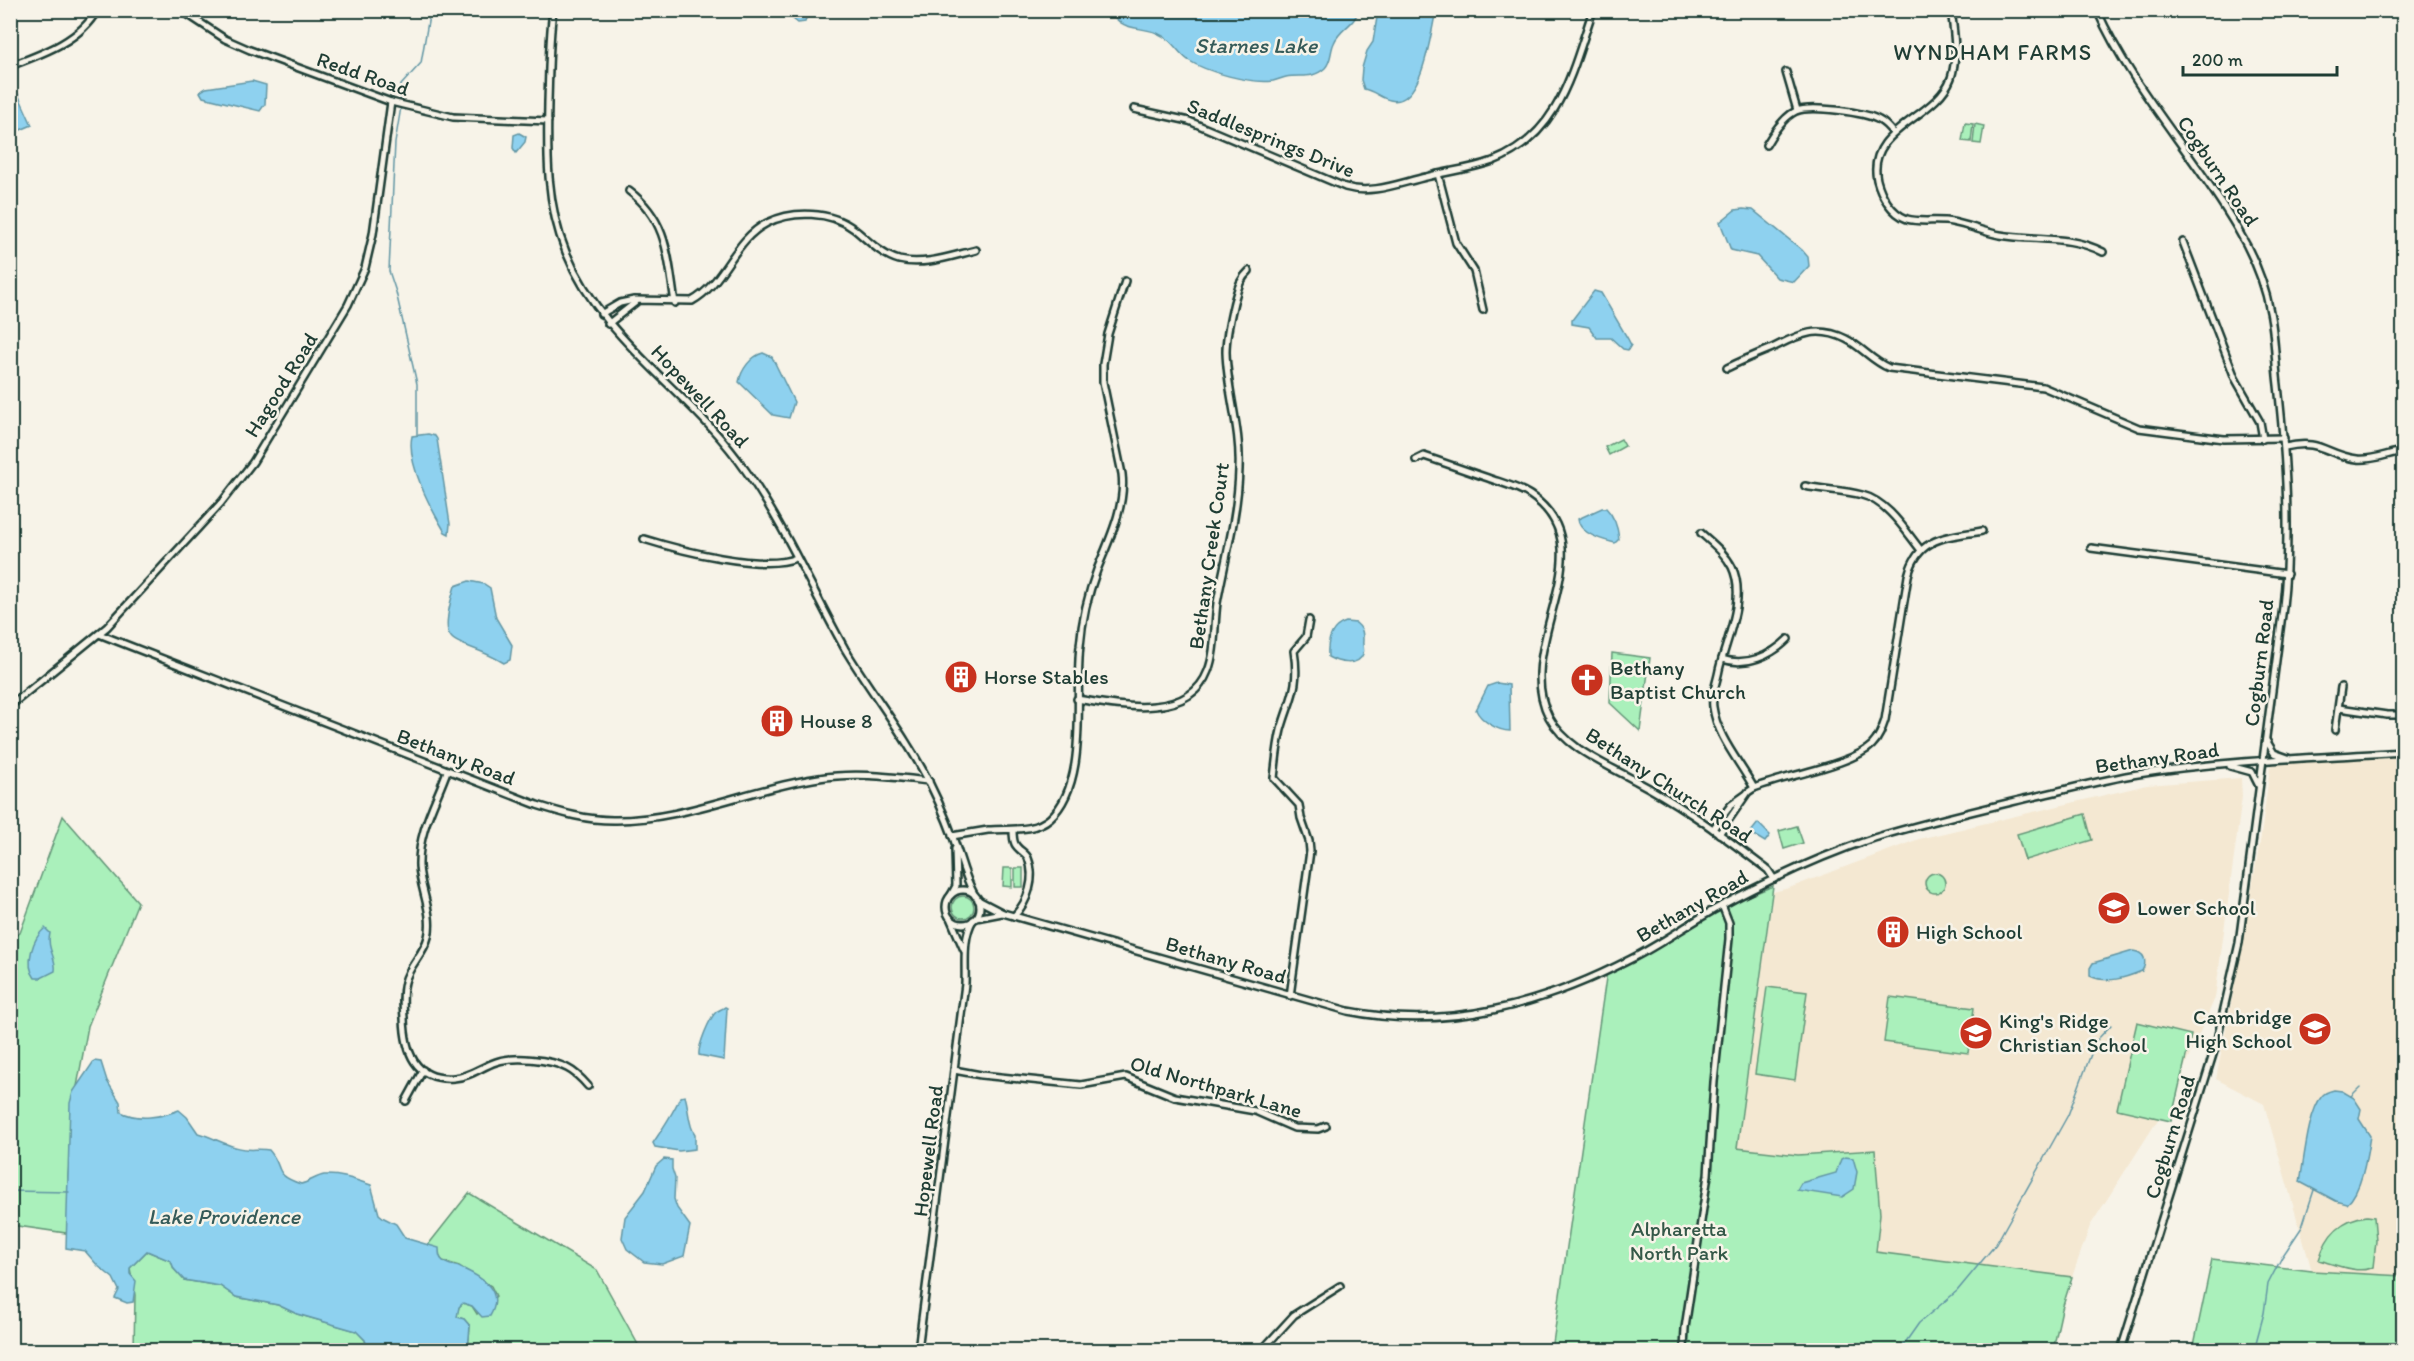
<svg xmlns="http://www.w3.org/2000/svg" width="2414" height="1361" font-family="Itim,sans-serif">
<rect width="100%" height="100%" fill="#f7f3e8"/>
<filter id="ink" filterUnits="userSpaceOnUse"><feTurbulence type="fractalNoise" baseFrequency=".0167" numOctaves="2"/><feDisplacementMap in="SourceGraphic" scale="12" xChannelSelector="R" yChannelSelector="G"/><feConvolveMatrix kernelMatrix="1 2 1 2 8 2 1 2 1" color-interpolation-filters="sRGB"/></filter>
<g filter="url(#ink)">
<!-- built -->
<g fill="#f4e8d2">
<path d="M2403,757V1276L2312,1271L2264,1104L2216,1079L2236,978L2261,836L2271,761Z"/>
<path d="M2241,778L2242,797L2215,998L2184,1068L2182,1082L2090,1226L2072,1277L1876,1252L1880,1214L1875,1150L1798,1155L1737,1148L1773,892L1789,888L1919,839L2147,785Z"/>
</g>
<!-- green -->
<g fill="#aaf0bb" stroke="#649678" stroke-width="1.5">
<path d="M1965,123L1973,124L1971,142L1962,141Z"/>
<path d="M1975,124L1984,126L1981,144L1973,143Z"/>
<path d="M1621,439L1625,446L1609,455L1605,447Z"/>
<path d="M1612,653L1650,658L1640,731L1610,703Z"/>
<path d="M2085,814L2092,840L2025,860L2017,834Z"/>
<path d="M63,816L138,902L88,1026L74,1103L68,1177L73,1234L11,1225V938L20,933Z"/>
<path d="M1797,826L1803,843L1784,849L1779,831Z"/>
<path d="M1004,868H1012V887L1003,886Z"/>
<rect x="1015" y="868" width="8" height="19"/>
<circle cx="1935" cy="883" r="10"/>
<path d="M1773,886L1737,1148L1798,1155L1875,1150L1880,1214L1876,1252L2072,1277L2062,1309L2053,1350H1907L1865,1345L1864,1350H1552L1607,971L1717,909Z"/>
<circle cx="963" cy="907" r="11"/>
<path d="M1767,987L1807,992L1795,1080L1755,1074Z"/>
<path d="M1890,997L1974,1008L1968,1053L1884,1042Z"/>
<path d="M2137,1022L2191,1035L2171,1121L2117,1109Z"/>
<path d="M469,1193L597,1270L641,1350H468L470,1326L464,1319L456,1317L459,1307L463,1303L472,1306L477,1314L496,1296L491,1286L459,1266L443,1261L428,1245Z"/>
<path d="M2367,1216L2374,1217L2376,1241L2373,1267C2360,1275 2333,1264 2319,1260C2326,1235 2340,1219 2367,1216Z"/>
<path d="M147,1251L171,1261L174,1269L184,1280L220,1286L236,1297L278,1305L297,1314L357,1331L365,1340L368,1350H134L135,1295L130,1268Z"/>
<path d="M2212,1259L2312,1271L2403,1276V1350H2193Z"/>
</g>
<!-- water -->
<g fill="#8ed1ef" stroke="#6296a4" stroke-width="1.5">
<path d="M783,11H808L805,22L798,23Z"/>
<path d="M1110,11H1358C1355,25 1339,29 1334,43C1330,51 1332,61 1325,68C1312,80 1300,74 1286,77C1282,78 1277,80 1273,81C1251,84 1206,72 1188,60C1177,52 1173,40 1157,33C1137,25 1124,33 1110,11Z"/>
<path d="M1378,11H1436C1431,29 1423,109 1390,100C1381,98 1374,91 1364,89L1361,80L1362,68L1367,51L1373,42Z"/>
<path d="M252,81L266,85L265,104L260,111L203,97L200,92L206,88Z"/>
<path d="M11,91L18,94L32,125L11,134Z"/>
<path d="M519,133L526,137L525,142L516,153L513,148L514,135Z"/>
<path d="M1743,209L1753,210L1802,250L1808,257L1809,266L1794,282L1777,278L1757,256L1731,250L1720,222L1735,210Z"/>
<path d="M1594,291L1601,293L1628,339L1631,345L1628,350L1623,349L1611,338H1597L1589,327L1572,324V320Z"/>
<path d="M763,353L772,357L794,402L789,418L773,415L739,382C741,370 751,356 763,353Z"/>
<path d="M428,434L435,436L437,439L450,524L449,534L445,532C431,509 406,463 412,436Z"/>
<path d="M1602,508H1606C1614,516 1618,529 1619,539L1615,543C1602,540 1579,533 1578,519Z"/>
<path d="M469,581L484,584L490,588L496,618L512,645L510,660L504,663C456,634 434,655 455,586Z"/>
<path d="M1346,622L1356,623C1362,628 1363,631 1363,640C1362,645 1365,649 1363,654C1358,668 1337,662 1328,657C1327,641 1330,627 1346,622Z"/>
<path d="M1497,683L1509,685L1510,731C1498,731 1481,721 1476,710L1488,686Z"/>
<path d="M1758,823L1770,835L1765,842L1750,833Z"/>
<path d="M45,928L50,933C46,949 57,957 55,971L41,978H35C24,964 33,938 45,928Z"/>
<path d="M2133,951C2144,952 2148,961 2142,971C2125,978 2108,984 2090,976V968L2093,963Z"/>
<path d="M725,1007L727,1008L724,1060L699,1055C698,1046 709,1019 716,1012C717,1011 724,1008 725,1007Z"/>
<path d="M94,1061L101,1062L107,1081L120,1102L121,1112C138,1121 162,1117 179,1110L187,1117L198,1133C213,1137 225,1145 239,1148C249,1151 259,1148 269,1150C285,1168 271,1174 301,1184C309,1182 317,1176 324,1175C340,1174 356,1180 371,1185L379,1214L384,1218L396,1224L405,1238L439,1248C439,1253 439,1258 443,1261C448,1266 456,1265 461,1268C482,1277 505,1291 490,1316L482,1317L472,1306L463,1303L459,1307L457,1317L464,1319L470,1326L468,1350H368L365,1340L356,1331L297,1314L278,1305L236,1297L220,1286L184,1280L174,1269L171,1261L147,1251L130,1268V1274L136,1281L133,1302L127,1303L115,1298L119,1290L113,1278L98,1266L85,1251L66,1248L70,1103L73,1092Z"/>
<path d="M2334,1090L2342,1091L2354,1098L2361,1109L2359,1119L2370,1136C2367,1155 2362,1191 2347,1204L2336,1201L2300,1182C2304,1161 2308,1112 2322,1096C2325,1092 2330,1091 2334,1090Z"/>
<path d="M685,1096C689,1108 688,1126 695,1134V1149L679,1151L655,1147L653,1143C660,1133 676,1108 680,1097Z"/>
<path d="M1845,1157L1853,1158L1857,1172L1854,1189L1842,1197L1797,1190L1801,1183L1836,1173L1841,1159Z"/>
<path d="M664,1159L672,1160V1169L675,1178L674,1199L677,1208L690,1226L684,1256L662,1264L644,1262L627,1249L622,1238L625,1217L645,1191L656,1166Z"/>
</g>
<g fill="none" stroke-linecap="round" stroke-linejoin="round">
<!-- stream -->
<g stroke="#6296a4" stroke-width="1.5">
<path d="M400,103L401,85L421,63L430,10"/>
<path d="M401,107L395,143L389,271L396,292L417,384V435"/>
<path d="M2351,1096L2360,1087"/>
<path d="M10,1191L69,1192"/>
<path d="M1900,1350L1919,1323L1957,1291L1996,1244L2068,1115L2096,1041L2111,1025"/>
<path d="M2254,1350L2264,1313L2268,1284L2282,1257L2302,1227L2314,1190"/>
</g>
<!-- minor casing -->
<g stroke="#1f3d34" stroke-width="10">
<g id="minor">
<path d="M181,10L225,39L250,50L391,102L453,117L548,121"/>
<path d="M553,10C549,41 549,71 548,102C547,153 546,204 566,252C603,343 692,392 746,471C785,526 812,590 845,649C872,694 906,736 929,782C941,806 952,832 960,858C964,871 968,883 975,896"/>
<path d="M1951,10C1954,32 1958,57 1951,78C1936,119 1866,128 1877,180C1881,195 1891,213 1907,219C1920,223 1938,219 1952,222C1968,225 1984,232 2000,235C2036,241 2070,235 2103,252"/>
<path d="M2097,10C2132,89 2194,154 2237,228C2252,253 2265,284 2270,312C2275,336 2275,361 2278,385C2286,459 2291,533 2283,607L2239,943L2215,1048L2121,1350"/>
<path d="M10,66C42,54 80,41 97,10"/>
<path d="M1786,72L1797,110"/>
<path d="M1134,109L1189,121L1345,187C1372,195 1399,183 1426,177C1448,171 1471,169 1493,161C1560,135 1572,71 1593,10"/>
<path d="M1766,145C1773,133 1783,117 1796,111C1811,105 1865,112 1879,120C1885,123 1889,128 1893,133"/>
<path d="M1438,174L1456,243L1474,271L1483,310"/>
<path d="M629,191C668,220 668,258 675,303"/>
<path d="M2183,242L2235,378L2260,422L2263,439"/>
<path d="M601,314L620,303L634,300L692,301C725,283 733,240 767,223C793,210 831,211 854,229C868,240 881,255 899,260C924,266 951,256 976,250"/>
<path d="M608,324L636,302"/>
<path d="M1727,368C1741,361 1755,355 1770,349C1797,336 1815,324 1846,339C1862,347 1872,361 1889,368L2043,387L2139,428L2224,439L2284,438"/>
<path d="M2285,447C2322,438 2325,455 2357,459C2373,461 2388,453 2404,451"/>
<path d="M1416,460L1424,456C1445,463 1467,471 1488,478C1502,483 1518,487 1530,495C1610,549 1511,644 1549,717C1566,749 1606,764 1636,781C1655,791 1673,802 1691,814C1717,831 1743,851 1768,870L1774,879"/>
<path d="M1805,486C1824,490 1843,490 1862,495C1887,501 1905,530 1920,549"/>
<path d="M1701,533C1712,543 1725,553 1732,567C1747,598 1726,640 1719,670C1717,682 1711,694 1713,707C1717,737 1740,762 1754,788"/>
<path d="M644,539C679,550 763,572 796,558"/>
<path d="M2091,548L2287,574"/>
<path d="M99,634L537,805C562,813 586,820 613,820C683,821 750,788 819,778C856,772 892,777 929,781"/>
<path d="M1722,659C1746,667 1771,656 1788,639"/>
<path d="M1077,699C1118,706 1189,721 1208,671C1216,651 1214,625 1217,603C1225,559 1238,514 1239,469C1241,429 1227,391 1226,352C1226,335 1230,319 1234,302C1238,289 1239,280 1249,271"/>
<path d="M10,706L107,627L221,503L253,462L348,305L365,268L373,234L391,102"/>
<path d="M2339,708L2387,715H2404"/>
<path d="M2335,730L2341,687"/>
<path d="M2266,740L2274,753L2288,758"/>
<path d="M2230,766L2252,772L2259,786"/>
<path d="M447,771C436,802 418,831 419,866C420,889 434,914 428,937C424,954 409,965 405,982C402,994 403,1006 404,1018C405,1051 414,1081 454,1078C470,1077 481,1067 496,1062C514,1056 550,1059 567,1068C575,1072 582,1079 588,1086"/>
<path d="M1713,829L1731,805L1745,795"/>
<path d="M1013,830C1013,834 1013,840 1015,844C1018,850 1025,852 1028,858C1036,878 1028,902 1014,916"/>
<path d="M1719,834L1748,792L1754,788C1783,776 1852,765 1872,745C1879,738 1882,729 1885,720L1908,576C1918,536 1948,537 1982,531"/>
<path d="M952,836C964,834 976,832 988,830C1009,828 1033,833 1050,818C1090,782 1074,695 1080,646C1082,620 1088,594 1097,570C1109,540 1126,506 1122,474L1103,382V364L1108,334L1125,281"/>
<circle cx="963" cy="907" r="17"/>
<path d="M951,895L956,886L955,849"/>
<path d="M978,900L1003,913L1348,1011C1448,1031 1542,1005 1631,959C1661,944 1688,924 1717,908C1767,881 1820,856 1874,838C1923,823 1974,811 2024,799C2062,791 2100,780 2138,774C2225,760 2315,758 2404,752"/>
<path d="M976,918L1002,913"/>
<path d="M951,920L964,950"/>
<path d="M1290,996L1310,851L1309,841L1301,818L1299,805L1274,778C1276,762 1277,746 1281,730C1290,698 1300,688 1294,651L1306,637L1309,620"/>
<path d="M954,1070L981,1075L1081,1085L1126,1077L1175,1097L1255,1111L1294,1128L1318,1129L1326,1126"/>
<path d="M406,1101L423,1070"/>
<path d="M918,1350L965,984C966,963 962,939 973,920"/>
<path d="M1262,1350L1294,1315L1340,1286"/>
<path d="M1684,1350L1685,1328L1708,1175L1714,1082L1729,939V923L1722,905"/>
</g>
</g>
<!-- minor -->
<use href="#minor" stroke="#f7f3e8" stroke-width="5"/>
</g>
</g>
<!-- icons -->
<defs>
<g id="building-disc" transform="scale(1.725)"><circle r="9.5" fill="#c8321e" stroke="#f7f3e8"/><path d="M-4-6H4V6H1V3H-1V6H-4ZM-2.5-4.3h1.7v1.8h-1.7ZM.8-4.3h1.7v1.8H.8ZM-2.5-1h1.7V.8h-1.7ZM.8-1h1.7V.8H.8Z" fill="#fff"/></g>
<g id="church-disc" transform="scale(1.725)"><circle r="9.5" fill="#c8321e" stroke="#f7f3e8"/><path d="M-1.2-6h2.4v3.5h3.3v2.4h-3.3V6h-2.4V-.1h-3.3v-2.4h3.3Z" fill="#fff"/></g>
<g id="school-disc" transform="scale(1.725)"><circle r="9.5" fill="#c8321e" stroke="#f7f3e8"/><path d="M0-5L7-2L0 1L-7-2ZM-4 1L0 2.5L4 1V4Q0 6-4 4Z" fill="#fff"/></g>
</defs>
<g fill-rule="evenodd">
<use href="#building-disc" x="961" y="677"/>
<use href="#church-disc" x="1587" y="680"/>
<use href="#building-disc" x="777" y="721"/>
<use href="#school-disc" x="2114" y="908"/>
<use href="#building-disc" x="1893" y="932"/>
<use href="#school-disc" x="2315" y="1029"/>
<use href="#school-disc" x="1976" y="1033"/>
</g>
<g text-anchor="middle" stroke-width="5" stroke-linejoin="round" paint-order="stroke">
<!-- street labels -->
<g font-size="21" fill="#1f3d34" stroke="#f7f3e8">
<text transform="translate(363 74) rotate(19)" y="7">Redd Road</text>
<text transform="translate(1271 138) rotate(22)" y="7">Saddlesprings Drive</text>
<text transform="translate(2218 171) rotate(56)" y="7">Cogburn Road</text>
<text transform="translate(281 385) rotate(-58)" y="7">Hagood Road</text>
<text transform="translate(700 396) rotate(47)" y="7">Hopewell Road</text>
<text transform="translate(1209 556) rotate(-82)" y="7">Bethany Creek Court</text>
<text transform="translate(2259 663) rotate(-83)" y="7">Cogburn Road</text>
<text transform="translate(456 757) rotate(21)" y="7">Bethany Road</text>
<text transform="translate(2157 758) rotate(-8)" y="7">Bethany Road</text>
<text transform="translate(1669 785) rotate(33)" y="7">Bethany Church Road</text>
<text transform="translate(1692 906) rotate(-30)" y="7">Bethany Road</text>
<text transform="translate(1226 960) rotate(16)" y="7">Bethany Road</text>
<text transform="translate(1216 1087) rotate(16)" y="7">Old Northpark Lane</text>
<text transform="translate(2170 1137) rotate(-73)" y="7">Cogburn Road</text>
<text transform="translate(928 1151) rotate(-83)" y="7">Hopewell Road</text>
</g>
<!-- poi labels -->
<g font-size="21" fill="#1f3d34" stroke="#f7f3e8" text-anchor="start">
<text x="1610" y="675">Bethany<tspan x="1610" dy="24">Baptist Church</tspan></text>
<text x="984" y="684">Horse Stables</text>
<text x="800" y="728">House 8</text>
<text x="2137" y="915">Lower School</text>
<text x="1916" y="939">High School</text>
<text x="2292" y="1024" text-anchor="end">Cambridge<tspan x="2292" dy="24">High School</tspan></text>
<text x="1999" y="1028">King's Ridge<tspan x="1999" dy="24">Christian School</tspan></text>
</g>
<!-- park labels -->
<g font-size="21" fill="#345848" stroke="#f7f3e8">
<text x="1679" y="1236">Alpharetta<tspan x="1679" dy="24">North Park</tspan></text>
</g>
<!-- water labels -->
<g font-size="22" font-style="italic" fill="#355b59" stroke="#f7f3e8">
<text x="1256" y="53">Starnes Lake</text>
<text x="224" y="1224">Lake Providence</text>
</g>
<!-- neighbourhood labels -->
<g font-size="22" letter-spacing="1.5" fill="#1f3d34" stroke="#f7f3e8">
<text x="1993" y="60">WYNDHAM FARMS</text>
</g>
</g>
<!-- margin -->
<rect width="2414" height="1361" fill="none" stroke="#f7f3e8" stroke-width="36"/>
<rect x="18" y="18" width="2378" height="1325" fill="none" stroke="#1f3d34" stroke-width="2" filter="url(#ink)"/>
<!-- scale -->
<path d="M2183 66v9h154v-9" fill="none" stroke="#1f3d34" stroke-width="3"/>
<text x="2192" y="66" font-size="18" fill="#1f3d34" stroke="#f7f3e8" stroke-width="4.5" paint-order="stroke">200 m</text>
</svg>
